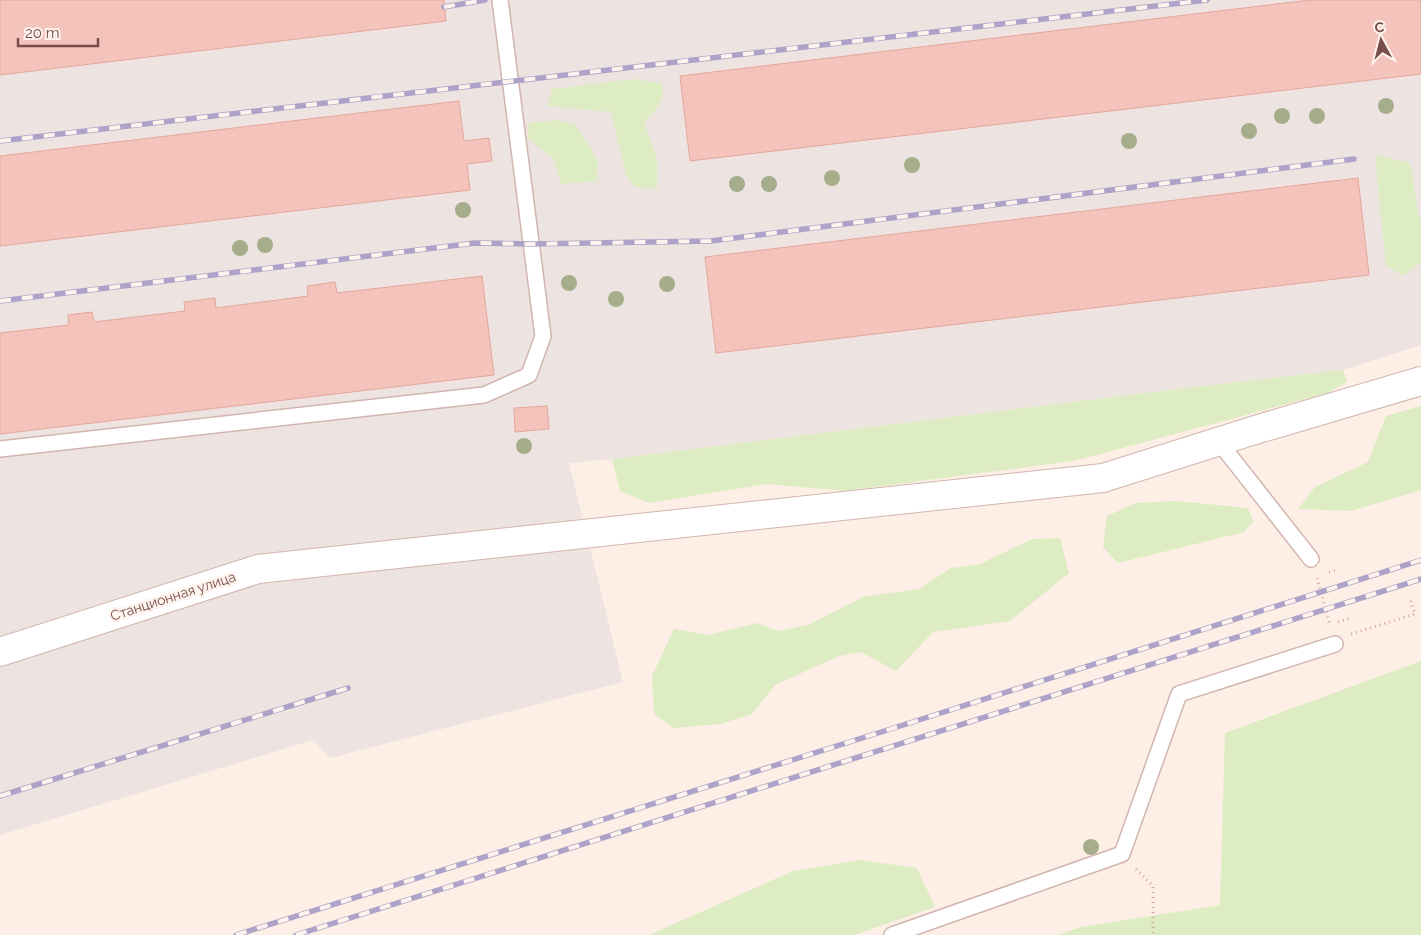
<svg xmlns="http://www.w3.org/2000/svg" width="1421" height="935" font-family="Raleway,sans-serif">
<rect width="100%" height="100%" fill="#fdeee6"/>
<!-- industrial -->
<path fill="#ede3e0" d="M0,0H1421V345L1343,370L1185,388L612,459L569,463L623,682L330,758L313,740L0,835Z"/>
<!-- green -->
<g fill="#deecc3">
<path d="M633,79L661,83C667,101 654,111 644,123L657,159V189L635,187L626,175L611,112L547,106L552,89Z"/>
<path d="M558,120L577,126L598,161L597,181L561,184L554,160L528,138L529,123Z"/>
<path d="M1375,155L1410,163L1418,211L1421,223V262L1403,276L1386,266Z"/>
<path d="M1343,370L1347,382L1328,393L1074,461L844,491L767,484L649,503L620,491L612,459L1185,388Z"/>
<path d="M1421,406V490L1351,511L1298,509L1315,487L1368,462L1386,416Z"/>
<path d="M1177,501L1248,508L1253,522L1244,532L1118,563L1103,547L1107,516L1136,503Z"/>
<path d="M1060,538L1069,573L1010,621L933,632L896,671L861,652L839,656L775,685L752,714L721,724L673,728L654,714L652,676L674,629L708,635L757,623L778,631L808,625L863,597L919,589L951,568L980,564L1032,539Z"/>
<path d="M1421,661V935H1057L1081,927L1220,905L1225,733Z"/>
<path d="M860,860L917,868L935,907L854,935H649L793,871Z"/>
</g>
<!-- building -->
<g fill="#f4c4bc" stroke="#e7a59c">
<path d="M0,0H444L446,21L0,75Z"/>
<path d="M1310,0H1421V74L690,161L680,76Z"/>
<path d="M459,101L464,141L489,138L492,161L467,164L470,190L0,246V156Z"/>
<path d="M1358,178L1369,275L716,353L705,257Z"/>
<path d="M482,276L494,375L0,434V333L69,325L68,315L92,312L94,322L185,311L184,302L215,298L216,308L308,296L307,286L335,282L337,293Z"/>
<path d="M547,406L549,429L515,432L514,408Z"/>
</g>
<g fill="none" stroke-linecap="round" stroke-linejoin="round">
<!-- lane casing -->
<g stroke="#d2b5ae" stroke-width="18">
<g id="lane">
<path d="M1219,442L1311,559"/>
<path d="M0,449L484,395L529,375L543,336L500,0"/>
<path d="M892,935L1122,854L1179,694L1335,644"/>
</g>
</g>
<!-- street casing -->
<g stroke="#d2b5ae" stroke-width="30">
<path id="street" d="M0,652L258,569L1103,478L1255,430L1421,381"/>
</g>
<!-- path -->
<g stroke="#d9a69f" stroke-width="3" stroke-dasharray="1 4" stroke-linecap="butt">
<path d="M1329,572L1336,570"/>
<path d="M1317,578L1330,625"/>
<path d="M1338,622L1351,618"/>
<path d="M1351,634L1415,614L1410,599"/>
<path d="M1136,869L1153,886V935"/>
</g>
<!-- lane -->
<use href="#lane" stroke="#fff" stroke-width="15"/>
<!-- street -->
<use href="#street" stroke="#fff" stroke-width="28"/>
<!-- rail casing -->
<g stroke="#ada3c8" stroke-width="5.5">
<g id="rail">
<path d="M444,7L485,0"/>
<path d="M0,141L1207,0"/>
<path d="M0,301L475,243L531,244L711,241L1354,159"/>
<path d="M0,796L348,688"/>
<path d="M236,935L897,727L1421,560"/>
<path d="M296,935L1421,579"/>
</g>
</g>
<!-- rail -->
<use href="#rail" stroke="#fff3ed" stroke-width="4" stroke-dasharray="11" stroke-linecap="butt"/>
</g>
<!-- trees -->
<g fill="#a6ad8a">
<circle cx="1386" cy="106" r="8"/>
<circle cx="1282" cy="116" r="8"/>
<circle cx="1317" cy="116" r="8"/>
<circle cx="1249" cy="131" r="8"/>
<circle cx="1129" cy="141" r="8"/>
<circle cx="912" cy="165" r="8"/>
<circle cx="832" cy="178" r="8"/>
<circle cx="737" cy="184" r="8"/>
<circle cx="769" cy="184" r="8"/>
<circle cx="463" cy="210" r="8"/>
<circle cx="265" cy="245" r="8"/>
<circle cx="240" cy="248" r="8"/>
<circle cx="569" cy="283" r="8"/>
<circle cx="667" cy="284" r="8"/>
<circle cx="616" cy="299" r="8"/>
<circle cx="524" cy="446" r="8"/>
<circle cx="1091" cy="847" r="8"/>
</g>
<g text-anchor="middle" stroke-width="5" stroke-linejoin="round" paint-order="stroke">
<!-- street labels -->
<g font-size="14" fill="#784e49" stroke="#fff3ed">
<text transform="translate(173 596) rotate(-18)" y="5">Станционная улица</text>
</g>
</g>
<!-- north arrow -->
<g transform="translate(1381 40) rotate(353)" stroke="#fff3ed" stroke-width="4" paint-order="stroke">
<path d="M0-4L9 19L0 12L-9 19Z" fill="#784e49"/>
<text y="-8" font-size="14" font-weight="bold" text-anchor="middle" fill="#784e49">С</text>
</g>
<!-- scale -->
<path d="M18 38v8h80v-8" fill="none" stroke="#784e49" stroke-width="2.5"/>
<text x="25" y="38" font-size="15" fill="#784e49" stroke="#fff3ed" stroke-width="4" paint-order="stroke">20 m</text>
</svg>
